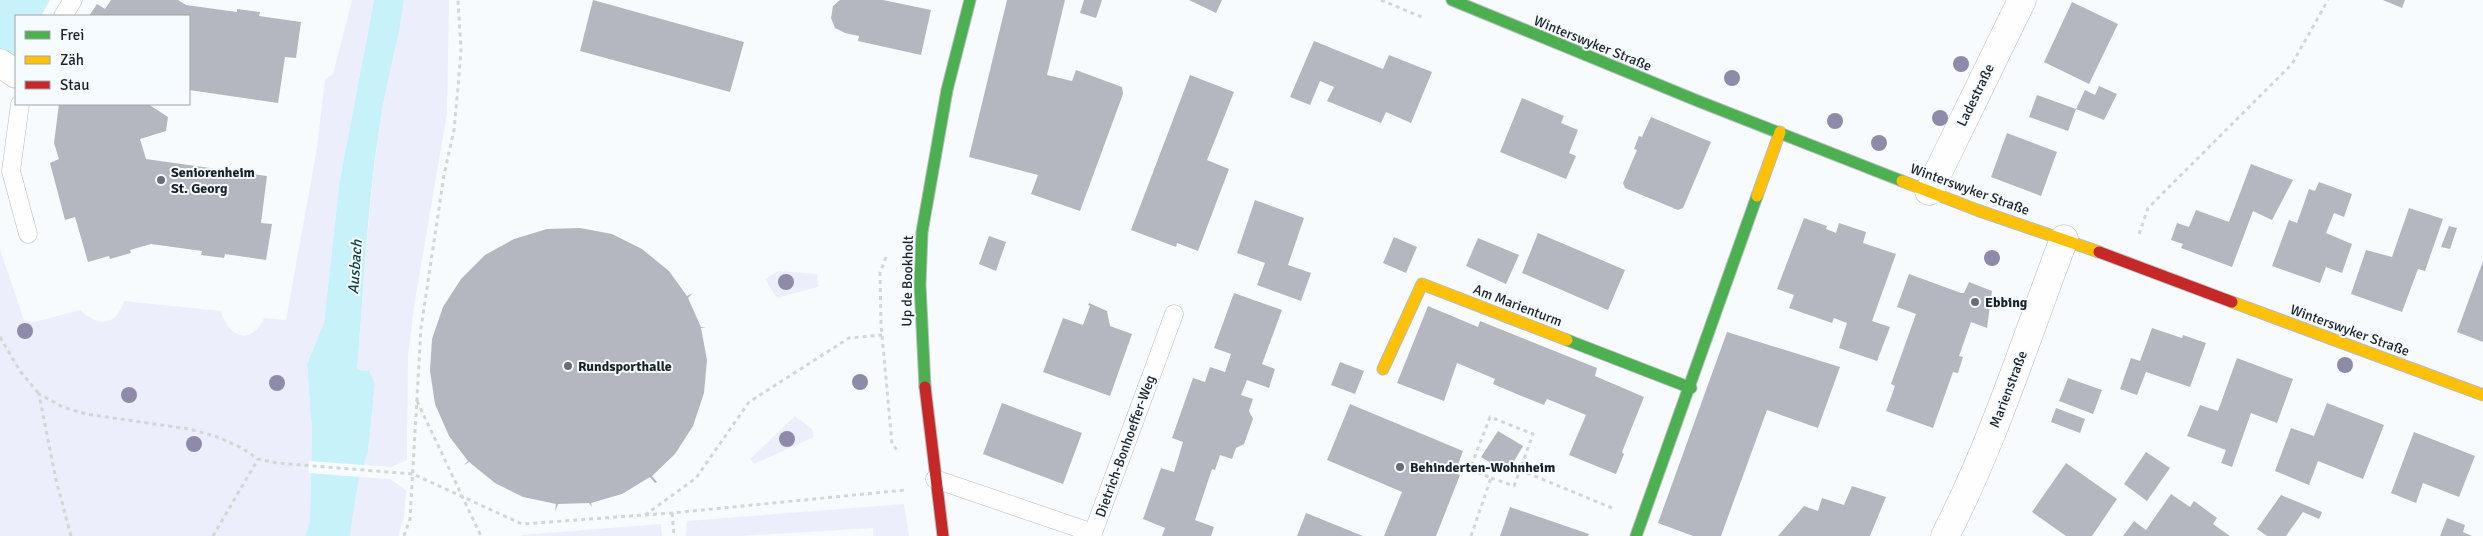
<svg xmlns="http://www.w3.org/2000/svg" width="2483" height="536" font-family="Signika,sans-serif">
<rect width="100%" height="100%" fill="#f8fbfd"/>
<!-- green -->
<g fill="#edeefb">
<path d="M352,0H374L339,185L324,323L307,364L312,432L310,521L305,536H0V249L24,320L34,322L80,310C99,327 115,327 124,301L221,311C228,338 251,346 264,318L286,320L317,148L325,79L333,74Z"/>
<path d="M404,0H449L447,114L415,300L408,356L407,460L391,467L363,465L368,452L375,385L357,370C364,288 368,205 380,123C386,82 399,42 404,0Z"/>
<path d="M778,271L817,274L818,287L777,298L765,279Z"/>
<path d="M795,416L812,429L814,437L754,464L750,459Z"/>
<path d="M359,477L390,479L406,490L404,518L398,536H350Z"/>
<path d="M904,504L909,536H873V528L739,536H686L687,521Z"/>
<path d="M661,524L662,536H521V535Z"/>
</g>
<!-- water -->
<g fill="#c8f2f9">
<path d="M0,0H50L41,16H16V56L0,79Z"/>
<path d="M374,0H404C399,42 386,82 380,123C367,205 364,288 357,370L369,371L375,384L368,452L359,477L350,536H305L310,521L312,432L307,364L324,323L339,185Z"/>
</g>
<!-- pier -->
<path fill="#f8fbfd" d="M309,461L363,465H366L361,477L308,473Z"/>
<!-- building -->
<g fill="#b4b7bf">
<path d="M111,0H178L186,5L237,12V9L260,12L259,16L301,22L296,58L285,57L278,103L189,90V16H89L97,4L105,9Z"/>
<path d="M593,0L744,42L730,92L580,51Z"/>
<path d="M840,0H883L931,10L921,55L858,41L859,36L845,33L835,28L831,18L833,6Z"/>
<path d="M1007,0H1065L1047,75L1072,81L1076,70L1122,87L1123,94L1080,211L1031,194L1038,175L969,157Z"/>
<path d="M1084,0H1102L1096,18L1080,13Z"/>
<path d="M1189,0H1222L1216,13Z"/>
<path d="M2383,0H2405L2402,8Z"/>
<path d="M2072,2L2118,24L2089,84L2044,62Z"/>
<path d="M1314,41L1383,69L1389,55L1432,72L1411,123L1386,112L1381,123L1327,101L1334,87L1320,81L1310,105L1290,97Z"/>
<path d="M1190,75L1234,92L1207,160L1229,169L1198,251L1177,243L1176,247L1131,230Z"/>
<path d="M2099,86L2117,94L2104,120L2076,109L2085,90L2095,95Z"/>
<path d="M2037,95L2076,109L2068,131L2029,117Z"/>
<path d="M1522,98L1564,116L1561,123L1578,130L1569,153L1576,156L1566,179L1500,152Z"/>
<path d="M59,104H148L168,117L166,131L140,139L146,159L267,176L261,223L272,224L266,260L225,254L224,258L201,255L202,251L151,244L130,250L131,253L110,259L109,256L88,262L75,217L65,220L50,163L59,159L54,143Z"/>
<path d="M1651,117L1711,142L1683,208L1678,210L1625,188L1623,183L1637,150L1634,149L1639,136L1642,137Z"/>
<path d="M2007,133L2057,152L2041,196L1991,177Z"/>
<path d="M2251,164L2293,180L2272,220L2253,211L2232,267L2181,248L2183,244L2171,240L2177,223L2189,227L2196,210L2229,222Z"/>
<path d="M2319,182L2352,194L2344,217L2334,213L2326,233L2352,244L2342,273L2326,267L2320,283L2272,266L2289,220L2297,223L2309,189L2315,191Z"/>
<path d="M1255,200L1304,218L1288,265L1311,273L1301,301L1257,285L1265,263L1237,253Z"/>
<path d="M2409,208L2443,219L2425,271L2418,269L2402,312L2351,294L2366,250L2392,257Z"/>
<path d="M1804,218L1827,226L1826,229L1836,233L1839,223L1866,232L1863,243L1896,254L1872,321L1890,327L1877,361L1839,348L1847,323L1834,318L1832,323L1789,308L1794,295L1777,289Z"/>
<path d="M2449,226L2457,228L2450,249L2441,247Z"/>
<path d="M580,228L612,234L642,249L669,271L687,296L693,293L688,298L701,327H706L701,328L707,360L704,393L693,426L675,454L652,476L657,482L655,483L650,477L622,494L591,503L592,507L589,503L558,504L555,512L556,504L523,497L495,483L469,462L464,465L468,461L449,436L435,404L430,371L432,339L443,307L461,279L485,255L514,239L547,229Z"/>
<path d="M1538,233L1625,270L1608,310L1522,273Z"/>
<path d="M989,236L1006,242L996,271L979,264Z"/>
<path d="M1394,237L1417,247L1406,273L1383,263Z"/>
<path d="M1478,238L1519,255L1506,284L1466,266Z"/>
<path d="M2483,261V342L2457,332Z"/>
<path d="M1909,274L1961,293H1964L1969,282L1992,291L1987,328L1971,322L1959,356L1963,357L1958,373L1953,372L1933,428L1886,411L1895,386L1891,384L1916,314L1897,307Z"/>
<path d="M1234,293L1282,310L1262,364L1275,369L1269,388L1247,380L1241,395L1253,399L1249,411L1253,419L1244,444L1236,448L1232,459L1220,455L1215,470L1212,469L1195,520L1214,527L1211,536H1162L1165,528L1143,519L1161,468L1174,472L1183,442L1172,438L1193,378L1205,382L1210,367L1225,372L1231,354L1214,348Z"/>
<path d="M1089,303L1107,311L1110,326L1132,334L1110,396L1043,372L1063,318L1083,325L1090,306L1088,305Z"/>
<path d="M1428,306L1478,327L1480,321L1597,368L1595,376L1644,397L1622,452L1624,454L1616,474L1569,455L1586,415L1547,399L1544,405L1519,395L1493,384L1495,379L1457,363L1444,401L1397,383Z"/>
<path d="M2152,328L2182,338L2183,335L2206,343L2190,387L2146,372L2137,395L2120,389L2131,358L2140,361Z"/>
<path d="M1727,332L1840,367L1818,428L1767,410L1721,536H1693L1658,523Z"/>
<path d="M2237,358L2293,379L2277,423L2251,413L2232,467L2221,463L2226,450L2187,436L2200,405L2218,411Z"/>
<path d="M1340,362L1364,371L1355,394L1331,385Z"/>
<path d="M2068,378L2102,390L2093,414L2059,401Z"/>
<path d="M1002,403L1082,433L1063,484L983,454Z"/>
<path d="M2327,403L2384,425L2363,479L2318,461L2309,485L2275,471L2291,428L2314,436Z"/>
<path d="M1350,404L1463,451L1455,473L1460,475L1436,536H1384L1402,492L1327,460Z"/>
<path d="M2056,408L2085,419L2080,433L2051,422Z"/>
<path d="M1498,431L1523,446L1507,473L1481,457Z"/>
<path d="M2414,432L2475,456L2459,497L2423,483L2416,503L2391,493Z"/>
<path d="M2146,452L2170,468L2147,501L2124,484Z"/>
<path d="M2066,463L2117,499L2092,536H2066L2032,512Z"/>
<path d="M1852,486L1886,497L1870,536H1778L1804,506L1818,511L1822,498L1844,505Z"/>
<path d="M2171,494L2190,507L2194,501L2217,518L2213,524L2230,536H2123L2134,521L2146,530Z"/>
<path d="M2281,495L2322,512L2319,519L2303,512L2286,536H2267L2257,529Z"/>
<path d="M1510,507L1589,534L1588,536H1500Z"/>
<path d="M1306,513L1363,536H1297Z"/>
<path d="M2447,518L2465,525L2463,532L2472,536H2440Z"/>
</g>
<g fill="none" stroke-linecap="round" stroke-linejoin="round">
<!-- lane casing -->
<g stroke="#b7bcc0" stroke-width="19">
<g id="lane">
<path d="M63,16L73,0"/>
<path d="M20,104L11,171L28,234"/>
<path d="M935,479L1093,533L1174,314"/>
</g>
</g>
<!-- street casing -->
<g stroke="#b7bcc0" stroke-width="29">
<g id="street">
<path d="M0,63L16,74"/>
<path d="M1929,191L2022,0"/>
<path d="M1945,536C1994,441 2026,338 2064,239"/>
</g>
</g>
<!-- fast casing -->
<g stroke="#b7bcc0" stroke-width="13">
<g id="fast">
<path d="M1452,0L1698,101L1902,181"/>
<path d="M1567,340L1691,388"/>
<path d="M925,387L920,285L922,232L947,90L970,0"/>
<path d="M1636,536L1757,196"/>
</g>
</g>
<!-- slow casing -->
<g stroke="#b7bcc0" stroke-width="13">
<g id="slow">
<path d="M1902,181L1977,210L2099,252"/>
<path d="M1757,196L1780,132"/>
<path d="M2232,302L2483,395"/>
<path d="M1383,369L1422,284L1567,340"/>
</g>
</g>
<!-- jam casing -->
<g stroke="#b7bcc0" stroke-width="13">
<g id="jam">
<path d="M2099,252L2232,302"/>
<path d="M925,387L943,536"/>
</g>
</g>
<!-- path -->
<g stroke="#d4d6d6" stroke-width="3" stroke-dasharray="4 4" stroke-linecap="butt">
<path d="M1381,0L1424,18"/>
<path d="M2139,234L2148,208L2292,64L2328,0"/>
<path d="M886,257L880,273L881,324L892,444L898,451"/>
<path d="M0,337L20,371L39,394"/>
<path d="M417,401L481,536"/>
<path d="M1491,478L1514,486L1520,470"/>
<path d="M672,513L674,536"/>
<path d="M645,515L696,478L749,402L849,338L882,335"/>
<path d="M71,536L56,480L39,394L63,407L86,414L189,429L215,436L240,447L258,459L277,463L413,474L522,524L672,513L905,490"/>
<path d="M213,536L258,459"/>
<path d="M404,536L410,519L421,328L444,175L454,130L458,87L461,50L458,0"/>
<path d="M1471,536L1491,478L1470,469L1490,417L1533,434L1520,470L1612,508"/>
</g>
<!-- lane -->
<use href="#lane" stroke="#fefeff" stroke-width="18"/>
<!-- street -->
<use href="#street" stroke="#fefeff" stroke-width="28"/>
<!-- fast -->
<use href="#fast" stroke="#4caf50" stroke-width="11"/>
<!-- slow -->
<use href="#slow" stroke="#ffc107" stroke-width="11"/>
<!-- jam -->
<use href="#jam" stroke="#c62828" stroke-width="11"/>
</g>
<!-- trees -->
<g fill="#8e8ba9">
<circle cx="1961" cy="64" r="8"/>
<circle cx="1732" cy="78" r="8"/>
<circle cx="1940" cy="118" r="8"/>
<circle cx="1835" cy="121" r="8"/>
<circle cx="1879" cy="143" r="8"/>
<circle cx="1992" cy="258" r="8"/>
<circle cx="786" cy="282" r="8"/>
<circle cx="25" cy="331" r="8"/>
<circle cx="2345" cy="365" r="8"/>
<circle cx="860" cy="382" r="8"/>
<circle cx="277" cy="383" r="8"/>
<circle cx="129" cy="395" r="8"/>
<circle cx="787" cy="439" r="8"/>
<circle cx="194" cy="444" r="8"/>
</g>
<!-- markers -->
<g fill="#686e73" stroke="#f6fbff" stroke-width="2">
<circle cx="161" cy="180" r="5"/>
<circle cx="1975" cy="302" r="5"/>
<circle cx="568" cy="366" r="5"/>
<circle cx="1400" cy="467" r="5"/>
</g>
<g text-anchor="middle" stroke-width="4" stroke-linejoin="round" paint-order="stroke">
<!-- street labels -->
<g font-size="14" fill="#1a2229" stroke="#f6fbff">
<text transform="translate(1593 43) rotate(22)" y="5">Winterswyker Straße</text>
<text transform="translate(1975 95) rotate(-64)" y="5">Ladestraße</text>
<text transform="translate(1970 189) rotate(20)" y="5">Winterswyker Straße</text>
<text transform="translate(907 281) rotate(-89)" y="5">Up de Bookholt</text>
<text transform="translate(1518 305) rotate(21)" y="5">Am Marienturm</text>
<text transform="translate(2350 330) rotate(20)" y="5">Winterswyker Straße</text>
<text transform="translate(2008 389) rotate(-69)" y="5">Marienstraße</text>
<text transform="translate(1125 446) rotate(-70)" y="5">Dietrich-Bonhoeffer-Weg</text>
</g>
<!-- poi labels -->
<g font-size="14" font-weight="bold" fill="#1a2229" stroke="#f6fbff" text-anchor="start">
<text x="171" y="177">Seniorenheim<tspan x="171" dy="16">St. Georg</tspan></text>
<text x="1985" y="307">Ebbing</text>
<text x="578" y="371">Rundsporthalle</text>
<text x="1410" y="472">Behinderten-Wohnheim</text>
</g>
<!-- water labels -->
<g font-size="15" font-style="italic" fill="#0d4249" stroke="#f6fbff">
<text transform="translate(355 267) rotate(-86)" y="5">Ausbach</text>
</g>
</g>
<!-- legend -->
<rect x="15" y="15" width="175" height="90" fill="#f6fbff" stroke="#9ea4a9"/>
<rect x="25" y="31" width="25" height="8" fill="#4caf50" stroke="#9ea4a9"/>
<text x="60" y="40" font-size="15" fill="#1a2229">Frei</text>
<rect x="25" y="56" width="25" height="8" fill="#ffc107" stroke="#9ea4a9"/>
<text x="60" y="65" font-size="15" fill="#1a2229">Zäh</text>
<rect x="25" y="81" width="25" height="8" fill="#c62828" stroke="#9ea4a9"/>
<text x="60" y="90" font-size="15" fill="#1a2229">Stau</text>
</svg>
